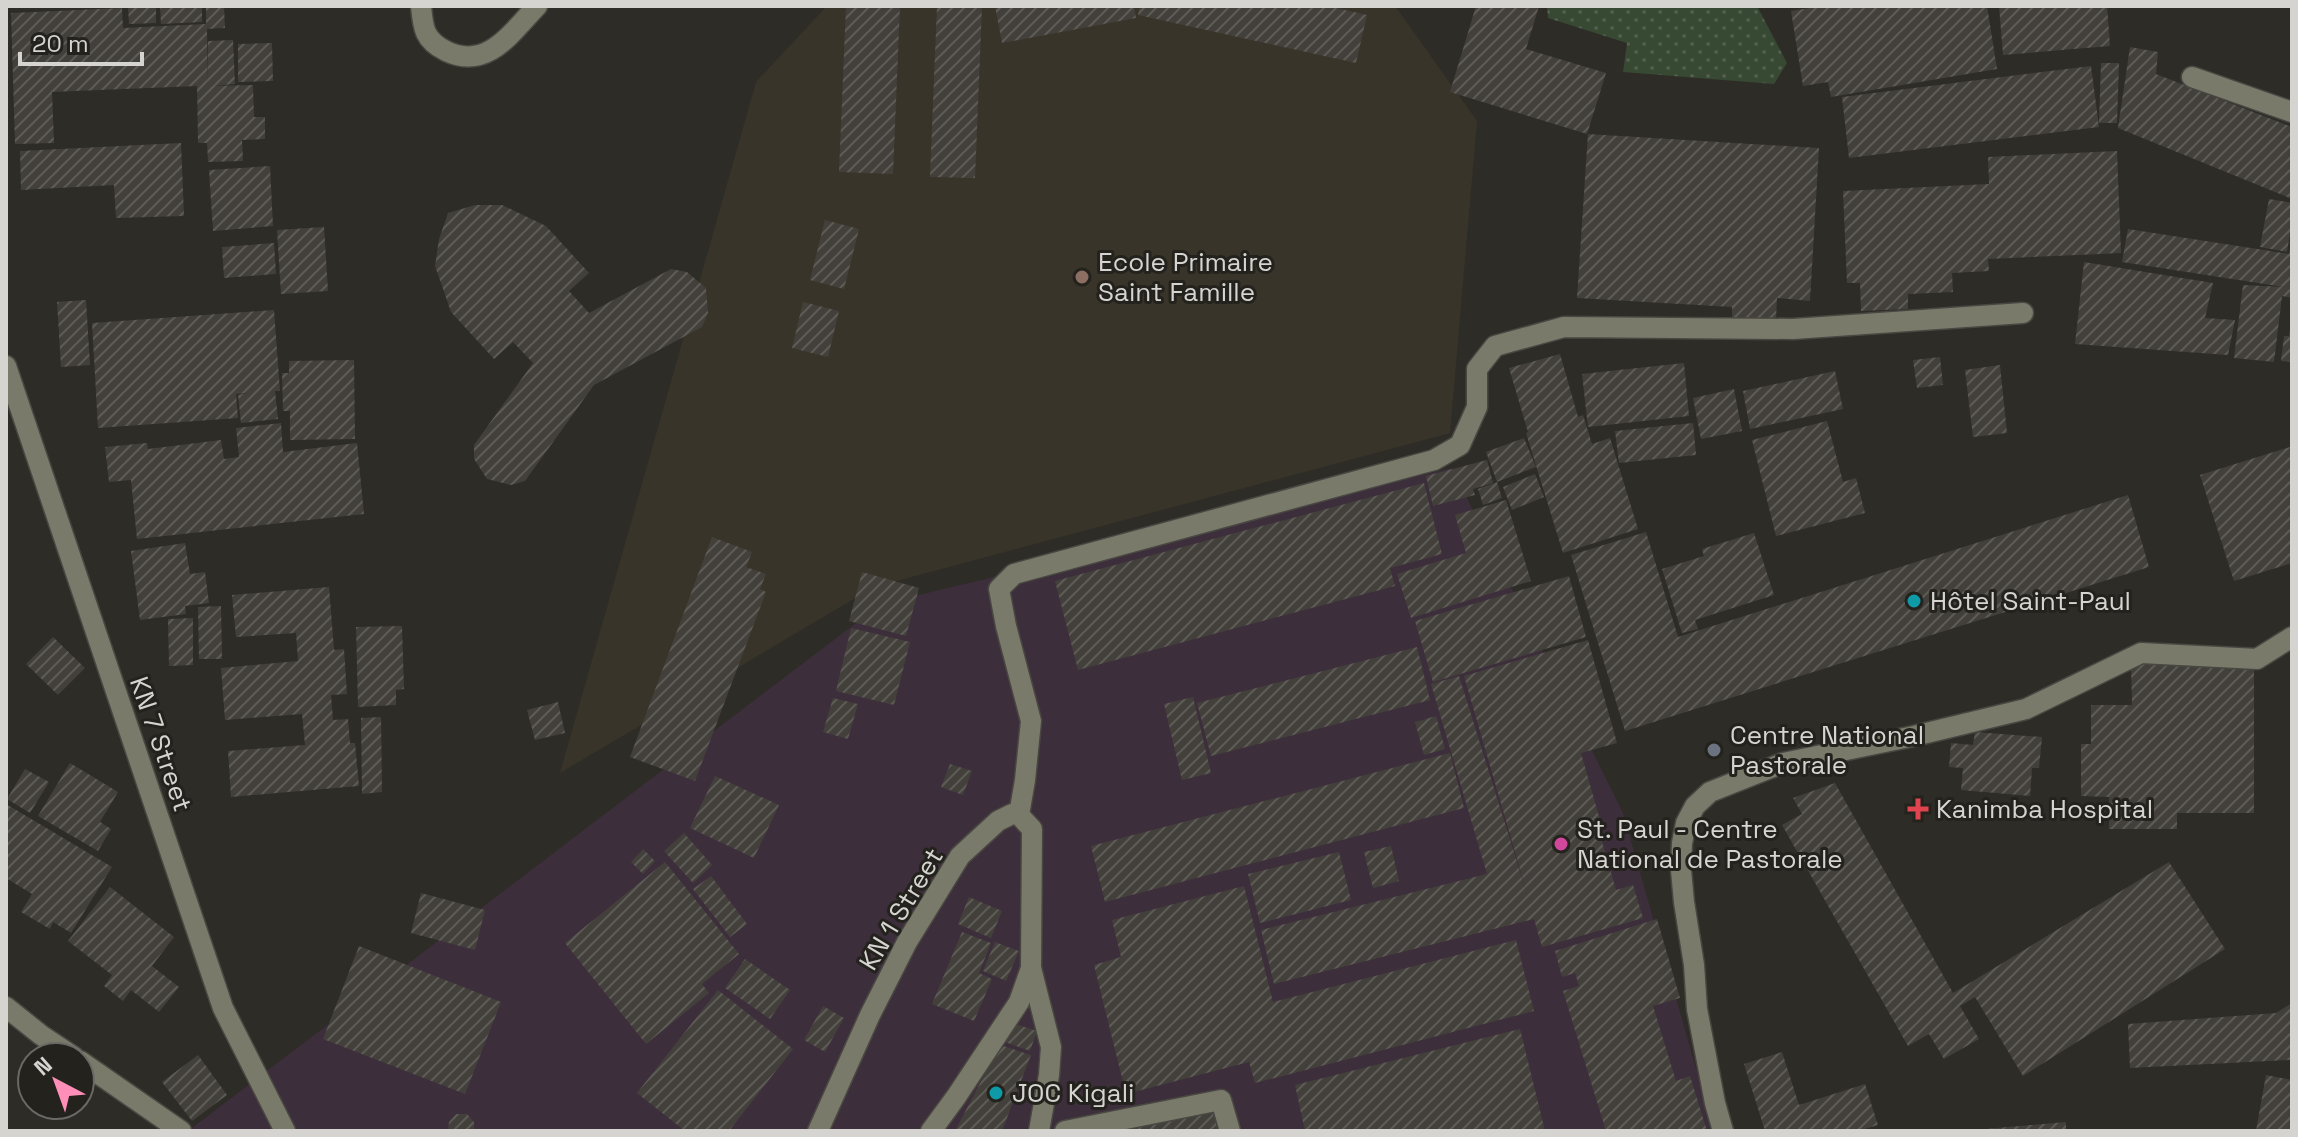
<svg xmlns="http://www.w3.org/2000/svg" width="2298" height="1137" font-family="'Space Grotesk',sans-serif">
<defs>
<pattern id="grass-dots" width="8" height="8" patternUnits="userSpaceOnUse" patternTransform="scale(2)"><rect width="8" height="8" fill="#374933"/><path d="M2 2h.1M6 6h.1" fill="none" stroke="#536250" stroke-width="1.8" stroke-linecap="round"/></pattern>
<pattern id="building-hatch" width="6" height="6" patternUnits="userSpaceOnUse" patternTransform="scale(2)"><rect width="6" height="6" fill="#43403b"/><path d="M-1 1l2-2M0 6l6-6M5 7l2-2" fill="none" stroke="#5d5b56"/></pattern>
</defs>
<rect width="100%" height="100%" fill="#2e2c27"/>
<!-- commercial -->
<path fill="#3d2e3b" d="M1452,468L1623,813L1714,1131H188L881,604Z"/>
<!-- built -->
<path fill="#393429" d="M827,6H1395L1477,121L1450,433L874,587L560,773L756,82Z"/>
<!-- grass -->
<path fill="url(#grass-dots)" d="M1547,6H1757L1787,63L1774,84L1623,72L1627,43L1548,18Z"/>
<!-- building -->
<g fill="url(#building-hatch)">
<path d="M156,6V23L129,24L128,8Z"/>
<path d="M160,6H202V22L161,24Z"/>
<path d="M206,6H224L225,28L207,29L208,86V41L233,40L235,84L213,86L253,85L254,117H265V139L242,140L243,161L208,162L207,143H198L197,86L52,92L54,143L15,144L11,13L122,8L123,28L206,24Z"/>
<path d="M846,6H900L893,174L839,172Z"/>
<path d="M937,6L982,7L975,178L930,177Z"/>
<path d="M995,6H1134L1136,18L1002,43Z"/>
<path d="M1140,6H1327L1367,15L1356,63L1138,15Z"/>
<path d="M1476,6H1539L1526,49L1606,73L1587,134L1450,92Z"/>
<path d="M1822,6H1987L1997,69L1831,97L1828,82L1803,86L1791,11Z"/>
<path d="M1999,6H2107L2110,46L2003,55Z"/>
<path d="M272,43L273,81L238,82V44Z"/>
<path d="M2130,47L2158,52L2156,74L2292,127V199L2118,128Z"/>
<path d="M2101,63H2119L2117,123H2099Z"/>
<path d="M2091,66L2099,127L1849,158L1842,97Z"/>
<path d="M1588,134L1819,148L1810,301L1777,298L1776,320L1732,318V307L1577,298Z"/>
<path d="M181,143L184,216L116,218L114,185L21,190L20,151Z"/>
<path d="M2117,151L2121,253L1988,259L1989,271L1952,273L1953,292L1908,294V309L1861,311L1860,283H1847L1843,191L1989,184L1988,157Z"/>
<path d="M270,166L273,226L213,231L209,170Z"/>
<path d="M2269,199L2292,203V221L2287,252L2260,247Z"/>
<path d="M475,205H502L546,226L589,273L569,291L589,313L671,269L687,272L706,288L708,313L702,327L594,385L525,481L511,485L487,479L474,459V445L533,363L513,342L494,359L451,312L435,266L439,239L448,213Z"/>
<path d="M825,220L859,229L844,289L810,280Z"/>
<path d="M324,227L328,291L281,294L277,230Z"/>
<path d="M2128,229L2289,254L2290,247H2292V298L2282,296L2274,362L2234,358L2243,285L2284,287L2122,262Z"/>
<path d="M274,243L276,274L224,278L222,247Z"/>
<path d="M2084,262L2213,283L2205,318L2235,320L2228,355L2075,344Z"/>
<path d="M86,300L90,365L61,367L57,302Z"/>
<path d="M803,302L839,311L828,357L792,348Z"/>
<path d="M274,310L280,391H275L278,419L241,423L238,395L248,393L236,394L238,418L98,428L92,323Z"/>
<path d="M2290,329H2292V362L2281,361L2284,336H2289Z"/>
<path d="M1560,354L1578,417L1583,415L1592,444L1610,438L1638,529L1563,553L1526,433L1528,432L1509,368Z"/>
<path d="M1940,357L1943,385L1917,388L1913,360Z"/>
<path d="M354,360L355,439L290,440V411H283L282,373H289V361Z"/>
<path d="M1684,363L1689,416L1588,427L1582,374Z"/>
<path d="M2000,365L2007,433L1973,437L1965,370Z"/>
<path d="M1835,371L1843,409L1750,429L1743,391Z"/>
<path d="M1734,389L1742,431L1701,439L1693,398Z"/>
<path d="M1827,421L1843,482L1856,478L1865,513L1776,536L1752,440Z"/>
<path d="M281,423L283,452L357,443L364,514L137,539L131,480L109,482L105,447L147,443L148,449L221,440L224,459L239,457L236,428Z"/>
<path d="M1693,423L1696,455L1619,463L1615,431Z"/>
<path d="M1524,438L1536,467L1497,482L1486,452Z"/>
<path d="M2290,447L2292,454V563L2234,581L2200,475Z"/>
<path d="M1487,460L1493,483L1473,489L1475,495L1433,506L1426,476Z"/>
<path d="M1535,474L1544,497L1512,510L1503,487Z"/>
<path d="M1497,482L1502,498L1483,505L1478,489Z"/>
<path d="M1424,483L1442,554L1390,568L1395,586L1078,670L1055,581Z"/>
<path d="M2128,495L2149,567L1625,731L1571,555L1646,532L1678,637Z"/>
<path d="M1506,500L1531,581L1411,618L1397,574L1466,553L1455,515Z"/>
<path d="M1754,533L1774,595L1695,620L1698,629L1682,633L1662,569L1704,556L1702,549Z"/>
<path d="M712,537L752,552L746,567L766,574L760,589L766,592L695,781L630,757Z"/>
<path d="M185,543L190,574L205,572L209,603L185,606L186,614L140,620L131,551Z"/>
<path d="M862,572L919,588L906,636L849,621Z"/>
<path d="M1569,576L1586,637L1433,682L1415,621Z"/>
<path d="M329,587L334,650L344,649L347,694L331,695L333,720L348,719L350,743H355L359,786L231,797L228,751L305,745L302,714L225,720L221,668L298,661L296,633L236,637L232,595Z"/>
<path d="M221,606L222,659H199L198,607Z"/>
<path d="M193,618V665L169,666L168,619Z"/>
<path d="M402,626L404,689L396,690V705L358,707L356,627Z"/>
<path d="M851,628L910,642L894,705L836,691Z"/>
<path d="M53,637L85,668L58,695L26,664Z"/>
<path d="M1588,640L1617,743L1581,753L1600,820L1596,821L1616,890L1633,885L1643,918L1542,947L1534,919L1274,984L1261,930L1487,874L1431,684L1459,676L1528,897L1464,676Z"/>
<path d="M1417,647L1430,700L1211,756L1197,703Z"/>
<path d="M2131,664H2254V813H2177V829H2109V797L2081,796V744H2091V705H2132Z"/>
<path d="M1193,697L1211,773L1182,780L1164,704Z"/>
<path d="M833,698L858,704L848,739L823,732Z"/>
<path d="M558,702L565,733L535,740L527,710Z"/>
<path d="M1436,716L1445,749L1424,755L1415,722Z"/>
<path d="M381,717L382,792L362,794L361,718Z"/>
<path d="M1975,732L2042,737L2039,768H2032L2030,796L1961,790L1963,768L1949,767L1951,743L1973,745Z"/>
<path d="M1450,753L1464,808L1105,902L1091,846Z"/>
<path d="M70,763L118,792L100,822L111,829L98,851L38,816Z"/>
<path d="M950,764L972,771L963,795L941,787Z"/>
<path d="M25,769L49,782L30,813L7,799Z"/>
<path d="M715,776L779,805L754,858L690,828Z"/>
<path d="M1835,783L1953,993L2169,862L2225,949L2023,1076L1975,997L1960,1006L1979,1039L1944,1059L1929,1034L1908,1046L1782,825L1802,814L1793,798Z"/>
<path d="M6,804L112,867L71,933L53,922L50,929L21,912L32,894L6,878Z"/>
<path d="M684,833L712,865L693,883L664,851Z"/>
<path d="M1391,846L1399,881L1373,888L1364,852Z"/>
<path d="M643,849L655,861L643,874L631,862Z"/>
<path d="M1339,852L1351,900L1260,923L1248,874Z"/>
<path d="M665,862L739,954L702,984L709,993L646,1044L565,943Z"/>
<path d="M711,876L747,924L730,937L693,889Z"/>
<path d="M1244,886L1273,1002L1516,940L1534,1011L1255,1083L1249,1062L1126,1094L1094,965L1121,957L1112,920Z"/>
<path d="M110,887L174,937L152,966L179,987L159,1012L131,990L123,1001L104,986L112,975L68,941Z"/>
<path d="M421,893L485,910L475,950L411,933Z"/>
<path d="M969,897L1002,911L991,938L958,924Z"/>
<path d="M1657,919L1680,998L1653,1006L1676,1081L1690,1076L1707,1131H1631L1630,1129L1622,1131H1606L1563,991L1579,986L1575,973L1562,977L1555,951Z"/>
<path d="M962,932L991,943L979,973L992,979L974,1021L932,1004Z"/>
<path d="M995,942L1019,951L1006,981L983,971Z"/>
<path d="M359,946L501,1002L465,1094L323,1039Z"/>
<path d="M745,959L790,990L770,1019L725,988Z"/>
<path d="M718,990L793,1049L729,1131H685L637,1093Z"/>
<path d="M2292,1003V1058L2289,1060L2130,1068L2128,1024L2276,1013Z"/>
<path d="M823,1006L844,1018L825,1052L804,1040Z"/>
<path d="M1012,1023L1037,1031L1030,1051L1005,1042Z"/>
<path d="M1520,1029L1545,1131H1305L1295,1085Z"/>
<path d="M1000,1045L1031,1055L1002,1131H955Z"/>
<path d="M1782,1052L1799,1105L1865,1084L1878,1125L1858,1131H1765L1744,1064Z"/>
<path d="M198,1055L227,1095L192,1121L162,1082Z"/>
<path d="M2266,1075L2292,1080V1131H2256Z"/>
<path d="M1214,1106L1221,1131H1136L1135,1126Z"/>
<path d="M456,1114H467L474,1122V1131H448L449,1122Z"/>
<path d="M2066,1122V1131H1985V1129Z"/>
</g>
<g fill="none" stroke-linecap="round" stroke-linejoin="round">
<!-- minor casing -->
<g stroke="#494742" stroke-width="23">
<g id="minor">
<path d="M421,6C423,28 424,40 446,51C487,71 511,33 537,6"/>
<path d="M2192,77L2292,112"/>
<path d="M6,366L223,1008L285,1131"/>
<path d="M1019,815L1025,780L1031,721L1006,626L999,589L1014,574L1434,460L1460,445L1477,407V369L1495,346L1564,327L1793,329L2023,313"/>
<path d="M6,1007L41,1035L74,1057"/>
<path d="M80,1061L181,1131"/>
<path d="M818,1131L870,1015L907,942L960,856L998,821L1012,814L1019,815L1032,829L1031,968L1051,1047L1049,1075L1039,1131"/>
<path d="M931,1131L956,1097L1019,1002L1031,968"/>
<path d="M1065,1131L1221,1100L1230,1131"/>
<path d="M1723,1131L1715,1103L1697,1009L1694,965L1684,902L1681,870L1682,843L1686,823L1695,806L1710,792L1783,763L1914,736L2026,709L2141,653L2257,659L2292,637"/>
</g>
</g>
<!-- minor -->
<use href="#minor" stroke="#7a7a6b" stroke-width="20"/>
</g>
<!-- markers -->
<circle fill="#8d6e63" stroke="#24221d" stroke-width="3" cx="1082" cy="277" r="8"/>
<g fill="#0f9aa8" stroke="#24221d" stroke-width="3">
<circle cx="1914" cy="601" r="8"/>
<circle cx="996" cy="1093" r="8"/>
</g>
<circle fill="#6b7280" stroke="#24221d" stroke-width="3" cx="1714" cy="750" r="8"/>
<path fill="#e0444e" stroke="#24221d" stroke-width="3" d="M1914 797h8v8h8v8h-8v8h-8v-8h-8v-8h8z"/>
<circle fill="#d1479c" stroke="#24221d" stroke-width="3" cx="1561" cy="844" r="8"/>
<g text-anchor="middle" stroke-width="6" stroke-linejoin="round" paint-order="stroke">
<!-- poi labels -->
<g font-size="26" fill="#d5d4d1" stroke="#24221d" text-anchor="start">
<text x="1098" y="271">Ecole Primaire<tspan x="1098" dy="30">Saint Famille</tspan></text>
<text x="1930" y="610">Hôtel Saint-Paul</text>
<text x="1730" y="744">Centre National<tspan x="1730" dy="30">Pastorale</tspan></text>
<text x="1936" y="818">Kanimba Hospital</text>
<text x="1577" y="838">St. Paul - Centre<tspan x="1577" dy="30">National de Pastorale</tspan></text>
<text x="1012" y="1102">JOC Kigali</text>
</g>
<!-- street labels -->
<g font-size="26" fill="#d5d4d1" stroke="#24221d">
<text transform="translate(161 744) rotate(71)" y="9">KN 7 Street</text>
<text transform="translate(901 909) rotate(-59)" y="9">KN 1 Street</text>
</g>
</g>
<!-- border -->
<rect width="2298" height="1137" fill="none" stroke="#d5d4d1" stroke-width="16"/>
<!-- north arrow -->
<g transform="translate(56 1081) rotate(319)"><circle r="38" fill="#24221d" stroke="#6b6965" stroke-width="2"/>
<path d="M0-6L14 30L0 20L-14 30Z" fill="#ff8eb9"/>
<text y="-12" font-size="22" font-weight="bold" text-anchor="middle" fill="#d5d4d1">N</text>
</g>
<!-- scale -->
<path d="M20 52v12h122v-12" fill="none" stroke="#d5d4d1" stroke-width="4"/>
<text x="32" y="52" font-size="24" fill="#d5d4d1" stroke="#24221d" stroke-width="6" paint-order="stroke">20 m</text>
</svg>
